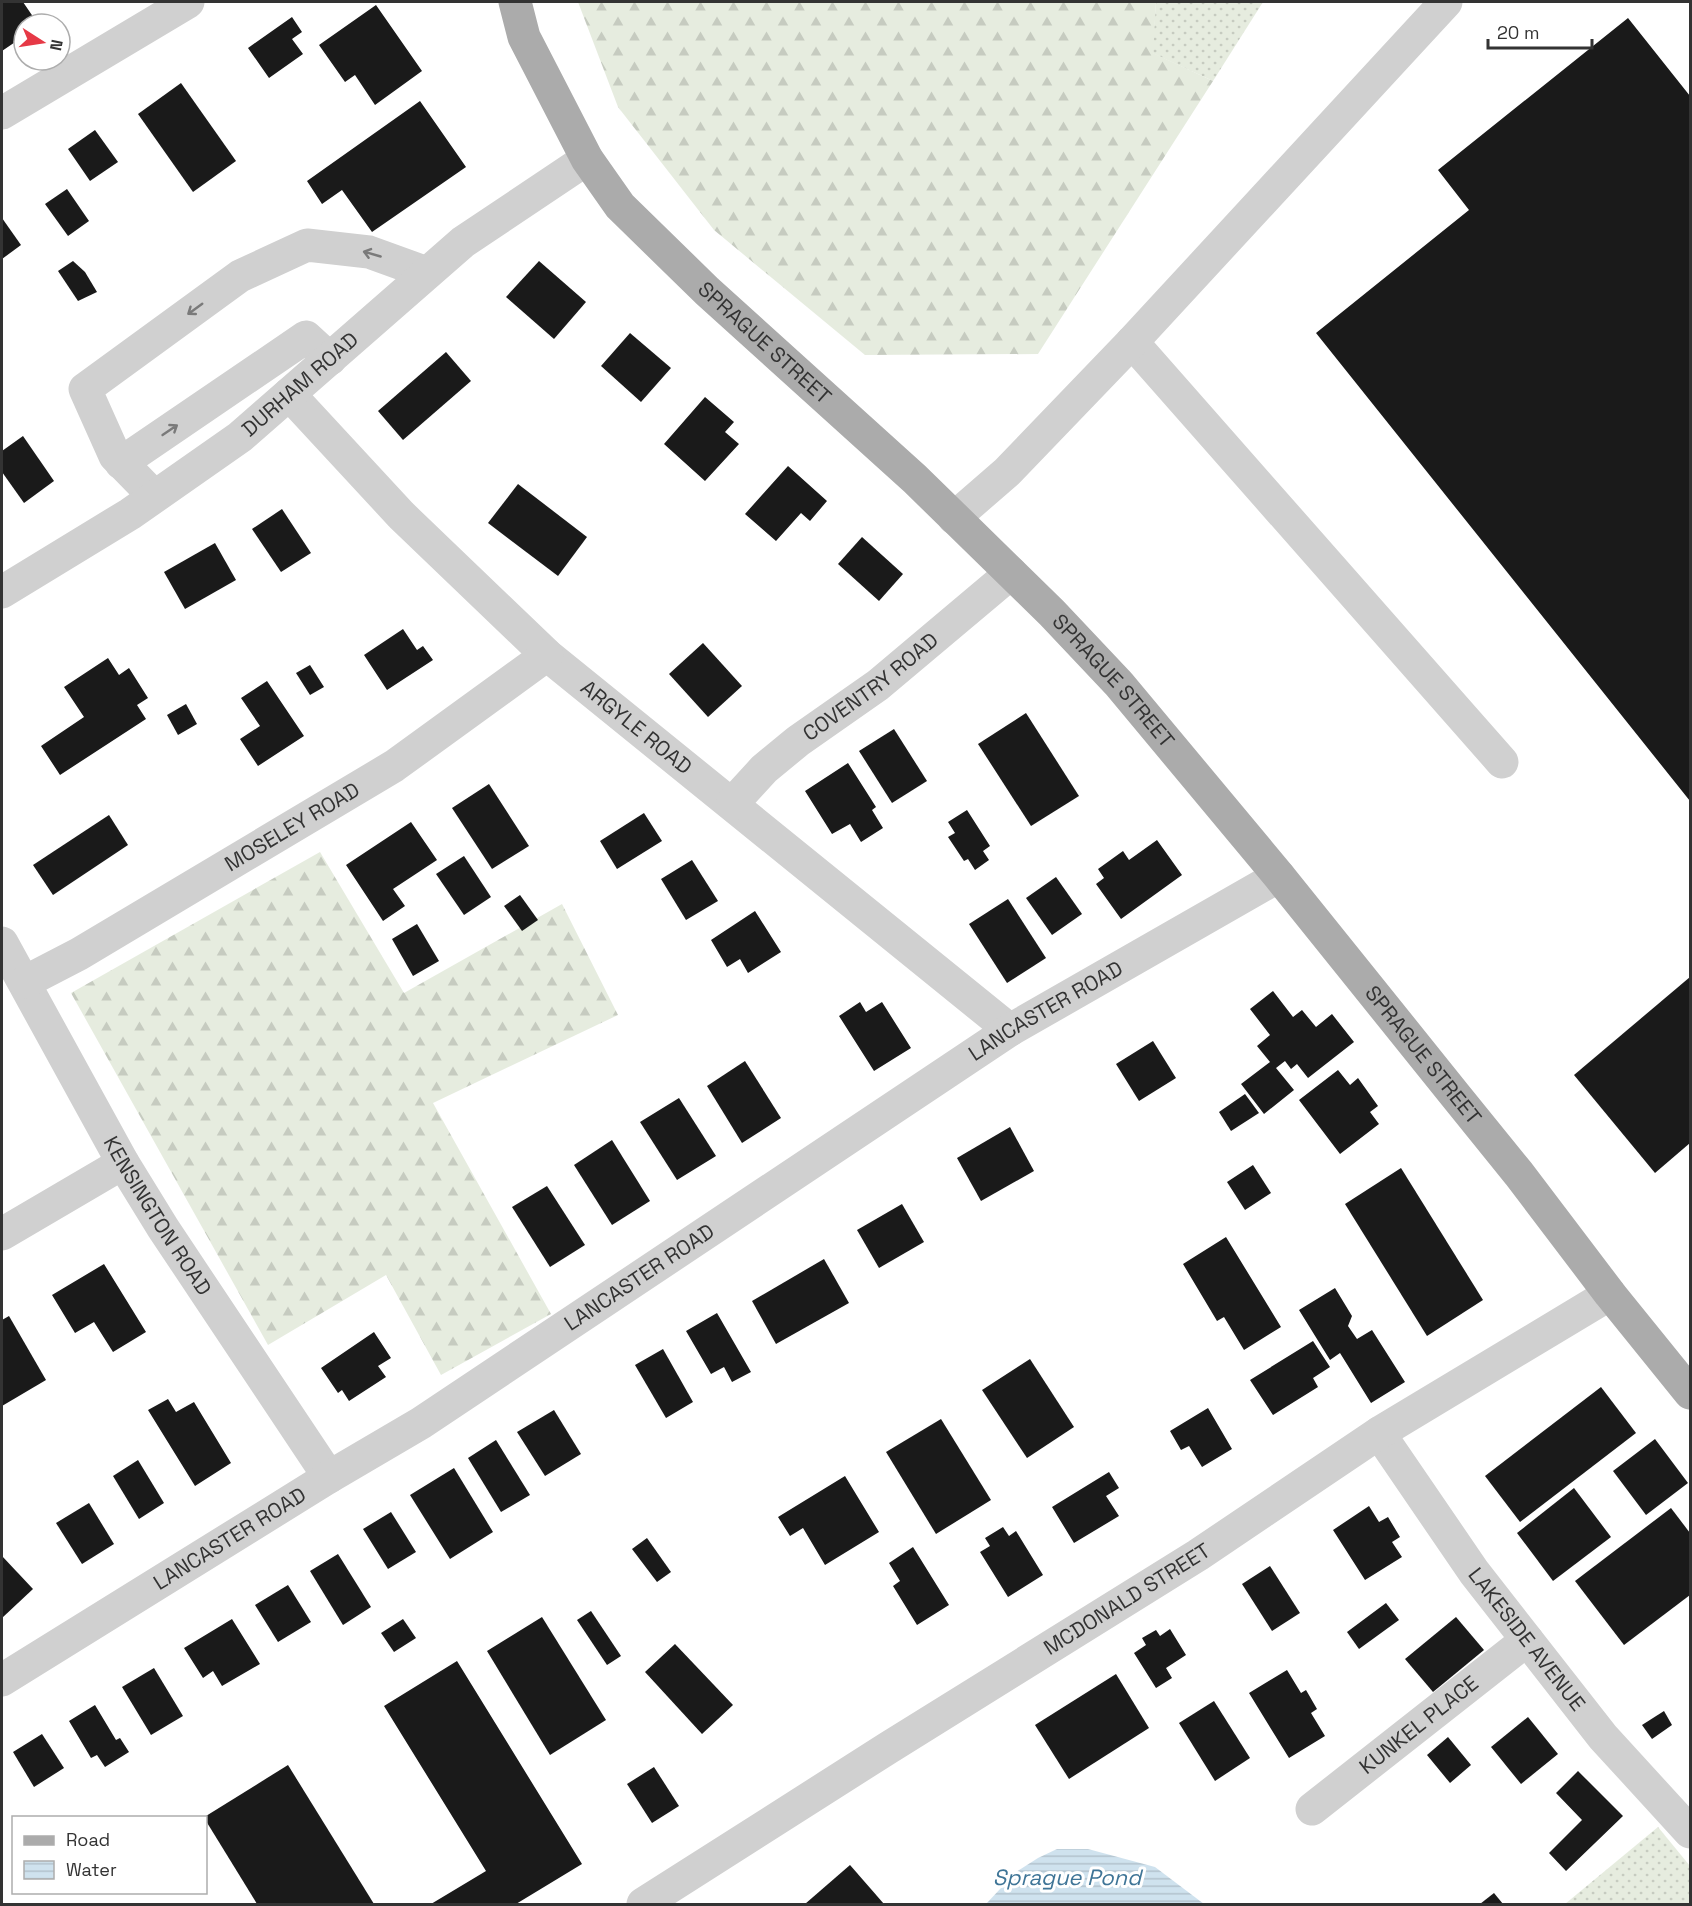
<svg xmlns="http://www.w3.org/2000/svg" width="1692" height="1906" font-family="'Space Grotesk',sans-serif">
<defs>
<pattern id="grass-dots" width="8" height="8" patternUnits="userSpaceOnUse" patternTransform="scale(1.5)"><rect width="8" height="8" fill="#e6ecdf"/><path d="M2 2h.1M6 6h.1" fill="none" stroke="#c6cbc0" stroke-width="1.8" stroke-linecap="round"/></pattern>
<pattern id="forest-firs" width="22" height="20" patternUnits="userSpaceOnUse" patternTransform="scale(1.5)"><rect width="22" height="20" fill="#e6ecdf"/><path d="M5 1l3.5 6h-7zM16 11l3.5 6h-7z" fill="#c6cbc0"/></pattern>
<pattern id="water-rules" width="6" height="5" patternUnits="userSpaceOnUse" patternTransform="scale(1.5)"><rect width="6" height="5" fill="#cfe2ee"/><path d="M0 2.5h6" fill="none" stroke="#b2c2cd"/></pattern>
</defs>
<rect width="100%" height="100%" fill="#fff"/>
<!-- grass -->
<g fill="url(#grass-dots)">
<path d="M1156,2H1263L1213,81L1152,53Z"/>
<path d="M1658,1827L1690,1866V1904H1565Z"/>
</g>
<!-- forest -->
<g fill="url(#forest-firs)">
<path d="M578,2H1156L1153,53L1213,81L1038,354L865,355L714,230L618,107Z"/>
<path d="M320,852L404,993L562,904L618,1015L433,1103L551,1314L441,1375L386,1275L268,1345L71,993Z"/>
</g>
<!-- water -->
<path fill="url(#water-rules)" d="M1057,1849H1088L1155,1867L1204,1904H986L1016,1872L1038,1858Z"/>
<!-- building -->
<g fill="#1a1a1a">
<path d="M2,2H23L38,24H24V36L2,51Z"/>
<path d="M376,5L422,71L375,105L355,75L345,82L319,45Z"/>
<path d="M292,17L302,32L292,39L303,54L269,78L248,48Z"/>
<path d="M1628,18L1690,96V801L1316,333L1469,210L1438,170Z"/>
<path d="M181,83L236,161L193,192L138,114Z"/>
<path d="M420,101L466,167L372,232L342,190L322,204L307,181Z"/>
<path d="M95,130L118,162L90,181L68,149Z"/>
<path d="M67,189L89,221L68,236L45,204Z"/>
<path d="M2,218L21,245L2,259Z"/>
<path d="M73,261L85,272L97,292L78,301L58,271Z"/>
<path d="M539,261L586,302L554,339L506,297Z"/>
<path d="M630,333L671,368L641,402L601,366Z"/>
<path d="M446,352L471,381L403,440L378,411Z"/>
<path d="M705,397L734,422L725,432L739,444L705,481L664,444Z"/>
<path d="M23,436L54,481L24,503L2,472V451Z"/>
<path d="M788,466L827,501L810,521L801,513L776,541L745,514Z"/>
<path d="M518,484L587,537L558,576L488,523Z"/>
<path d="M282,509L311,553L281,572L252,529Z"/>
<path d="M862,537L903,574L879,601L838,564Z"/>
<path d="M215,543L236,580L185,609L164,572Z"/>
<path d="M403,629L417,650L423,646L433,660L387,690L364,655Z"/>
<path d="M703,643L742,686L708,717L669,674Z"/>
<path d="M108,658L119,675L129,668L148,698L137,705L146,719L60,775L41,746L84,717L64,687Z"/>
<path d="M310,665L324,687L310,695L296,673Z"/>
<path d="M267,681L304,736L258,766L240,739L260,726L241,698Z"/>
<path d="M186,704L197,724L178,735L167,715Z"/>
<path d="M1026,713L1079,796L1031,826L978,744Z"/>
<path d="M894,729L927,781L892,803L859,751Z"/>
<path d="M848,763L876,807L872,810L883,828L861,842L850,824L832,834L805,791Z"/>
<path d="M489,784L529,846L492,869L452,808Z"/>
<path d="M967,810L990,846L983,851L989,860L975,870L968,859L964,861L948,837L955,833L948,822Z"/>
<path d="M644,813L662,841L617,869L600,841Z"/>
<path d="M109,815L128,845L53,895L33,865Z"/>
<path d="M411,822L437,860L393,889L405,906L383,921L346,865Z"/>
<path d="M1157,840L1182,875L1121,919L1096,884L1104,878L1098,869L1123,851L1129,860Z"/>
<path d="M464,856L491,897L464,915L436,874Z"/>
<path d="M692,860L718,901L686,920L661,879Z"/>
<path d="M1056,877L1082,914L1052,935L1026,898Z"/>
<path d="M520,895L538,920L522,931L504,906Z"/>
<path d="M1008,899L1046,958L1007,983L969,924Z"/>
<path d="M755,911L781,952L748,973L740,959L727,967L711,940Z"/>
<path d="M417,924L439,961L413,976L392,939Z"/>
<path d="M1690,977V1143L1655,1173L1574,1075Z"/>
<path d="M1273,991L1293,1017L1302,1010L1316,1027L1332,1014L1354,1042L1308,1078L1297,1064L1291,1069L1285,1061L1276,1068L1294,1090L1264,1114L1241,1084L1270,1062L1257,1046L1270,1035L1250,1009Z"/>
<path d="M860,1002L866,1012L882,1002L911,1048L874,1071L839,1016Z"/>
<path d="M1153,1041L1176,1078L1139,1101L1116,1064Z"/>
<path d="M745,1061L781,1118L742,1143L707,1086Z"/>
<path d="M1338,1070L1350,1085L1358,1078L1378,1106L1370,1112L1379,1124L1340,1154L1299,1100Z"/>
<path d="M1245,1094L1259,1113L1231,1131L1219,1112Z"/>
<path d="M679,1098L716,1156L677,1180L640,1122Z"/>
<path d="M1010,1127L1034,1171L981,1201L957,1158Z"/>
<path d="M612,1140L650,1201L612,1225L574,1165Z"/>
<path d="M1253,1165L1271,1193L1245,1210L1227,1182Z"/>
<path d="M1401,1168L1483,1300L1427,1336L1345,1204Z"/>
<path d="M547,1186L585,1245L550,1267L512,1207Z"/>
<path d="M902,1204L924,1242L879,1268L857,1230Z"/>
<path d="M1226,1237L1281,1327L1244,1350L1224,1317L1217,1321L1183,1264Z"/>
<path d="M824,1259L849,1303L776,1344L752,1301Z"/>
<path d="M104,1264L146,1332L113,1352L94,1322L75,1333L52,1295Z"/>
<path d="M1335,1288L1352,1316L1348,1326L1357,1339L1372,1330L1405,1382L1371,1403L1340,1353L1330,1360L1299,1310Z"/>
<path d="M717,1313L751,1372L732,1382L724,1367L711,1374L686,1331Z"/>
<path d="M9,1316L46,1380L2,1406V1320Z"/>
<path d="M374,1332L391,1358L378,1366L386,1377L349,1401L342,1390L338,1393L321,1368Z"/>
<path d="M1313,1341L1330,1367L1313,1378L1318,1387L1273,1415L1250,1380Z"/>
<path d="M663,1349L693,1402L666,1418L635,1365Z"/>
<path d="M1030,1359L1074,1427L1027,1458L982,1390Z"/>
<path d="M1601,1387L1636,1433L1520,1522L1485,1476Z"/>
<path d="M168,1399L176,1412L194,1402L231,1463L195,1486L148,1410Z"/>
<path d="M1208,1408L1232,1449L1202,1467L1189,1446L1181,1450L1170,1431Z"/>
<path d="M554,1410L581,1454L545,1476L517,1432Z"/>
<path d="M941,1419L991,1500L936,1534L886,1452Z"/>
<path d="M1655,1439L1688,1483L1646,1515L1613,1471Z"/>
<path d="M496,1440L530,1495L501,1512L468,1458Z"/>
<path d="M138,1460L164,1503L139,1519L113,1476Z"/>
<path d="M454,1468L493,1532L450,1559L410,1495Z"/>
<path d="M1109,1472L1119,1488L1106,1496L1119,1516L1074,1543L1052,1507Z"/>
<path d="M845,1476L879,1532L825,1565L803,1528L790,1536L778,1517Z"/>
<path d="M1574,1488L1611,1537L1553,1581L1517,1533Z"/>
<path d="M89,1503L114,1544L82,1564L56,1523Z"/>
<path d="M1369,1506L1379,1522L1388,1517L1400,1537L1392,1542L1402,1557L1365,1580L1333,1530Z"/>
<path d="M1671,1508L1690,1533V1595L1624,1645L1575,1581Z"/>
<path d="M391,1512L416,1552L388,1569L363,1529Z"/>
<path d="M1003,1527L1009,1536L1016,1531L1043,1575L1008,1597L980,1552L990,1546L985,1538Z"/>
<path d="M647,1538L671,1572L657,1582L632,1549Z"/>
<path d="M913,1547L949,1605L917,1625L893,1586L900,1581L889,1563Z"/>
<path d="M338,1554L371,1607L343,1625L310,1571Z"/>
<path d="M2,1556L33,1589L2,1618Z"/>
<path d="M1270,1566L1300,1613L1272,1631L1242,1584Z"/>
<path d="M288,1585L311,1622L278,1642L255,1605Z"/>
<path d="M1386,1603L1399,1620L1359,1649L1347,1632Z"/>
<path d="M591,1611L621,1656L607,1665L577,1620Z"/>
<path d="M542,1617L606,1720L550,1755L487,1651Z"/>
<path d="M1456,1617L1484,1650L1433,1692L1405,1659Z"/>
<path d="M232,1619L260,1664L222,1686L213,1671L203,1678L184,1648Z"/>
<path d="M403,1619L416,1638L394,1652L381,1633Z"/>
<path d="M1170,1629L1186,1655L1166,1668L1172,1678L1156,1688L1134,1653L1146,1645L1142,1638L1156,1630L1160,1636Z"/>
<path d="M675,1644L733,1705L702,1734L645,1672Z"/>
<path d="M457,1661L582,1864L516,1904H431L486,1871L384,1706Z"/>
<path d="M154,1668L183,1716L151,1735L122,1687Z"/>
<path d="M1287,1670L1301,1693L1306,1690L1317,1709L1311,1713L1325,1736L1289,1758L1249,1693Z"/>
<path d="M1116,1674L1149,1728L1069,1779L1035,1725Z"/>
<path d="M1214,1701L1250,1758L1215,1781L1179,1723Z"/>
<path d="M95,1705L116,1740L120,1738L129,1752L105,1767L97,1755L91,1758L69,1721Z"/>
<path d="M1664,1711L1672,1725L1652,1739L1642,1725Z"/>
<path d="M1528,1717L1558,1754L1521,1784L1491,1747Z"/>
<path d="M42,1734L64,1768L34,1787L13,1752Z"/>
<path d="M1448,1737L1471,1765L1450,1783L1427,1755Z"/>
<path d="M288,1765L374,1904H257L206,1821V1816Z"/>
<path d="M654,1767L679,1806L652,1823L627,1784Z"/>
<path d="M1578,1771L1623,1816L1566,1871L1549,1853L1582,1820L1556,1793Z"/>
<path d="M850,1865L884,1904H805Z"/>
<path d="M1494,1893L1503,1904H1480Z"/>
</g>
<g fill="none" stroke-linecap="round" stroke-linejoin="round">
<!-- minor -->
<g stroke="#d0d0d0" stroke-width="33">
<path d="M2,113L188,2"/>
<path d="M1132,342L1502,762"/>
<path id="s1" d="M289,394L401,515L547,655L1010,1030"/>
<path d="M121,463L306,337L330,359"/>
<path d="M154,496L115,456L85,389L240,276L307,245L369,252L427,273"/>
<path d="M954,518L1007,472L1132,342L1446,2"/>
<path id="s2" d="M2,592L130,514L240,437L463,242L587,159"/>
<path id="s3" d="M732,804L764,769L798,741L878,685L1011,573"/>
<path id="s4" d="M2,943L123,1163L163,1228L329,1477"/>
<path id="s5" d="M25,982L79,954L394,766L547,655"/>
<path d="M2,1234L123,1163"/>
<path id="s6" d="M1379,1433L1474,1572L1603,1737L1690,1832"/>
<path id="s7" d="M2,1680L329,1477L421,1423L1010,1030L1279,876"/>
<path id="s8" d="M1312,1809L1527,1640"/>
<path id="s9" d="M643,1904L888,1748L1198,1555L1379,1433L1610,1294"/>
</g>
<!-- major -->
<path stroke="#ababab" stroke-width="33" id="s10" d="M515,2L524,37L587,159L620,206L707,291L915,479L1052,613L1119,684L1279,876L1455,1095L1519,1174L1610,1294L1690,1393"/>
</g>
<!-- one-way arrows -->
<defs><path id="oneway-shaft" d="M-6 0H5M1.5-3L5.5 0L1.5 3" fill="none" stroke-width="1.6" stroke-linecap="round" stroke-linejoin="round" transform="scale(1.5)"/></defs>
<g stroke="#7a7a7a">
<use href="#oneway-shaft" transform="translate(372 254) rotate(-164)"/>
<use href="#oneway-shaft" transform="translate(195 309) rotate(144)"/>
<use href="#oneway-shaft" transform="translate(170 430) rotate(-34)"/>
</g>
<g text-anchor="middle" stroke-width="6" stroke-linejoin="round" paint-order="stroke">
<!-- street labels -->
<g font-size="21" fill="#333" stroke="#fff">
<text dy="7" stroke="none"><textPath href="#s10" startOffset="430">SPRAGUE STREET</textPath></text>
<text dy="7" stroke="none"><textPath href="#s2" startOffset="364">DURHAM ROAD</textPath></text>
<text dy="7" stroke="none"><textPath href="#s10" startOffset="916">SPRAGUE STREET</textPath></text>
<text dy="7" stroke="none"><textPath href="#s3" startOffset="182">COVENTRY ROAD</textPath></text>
<text dy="7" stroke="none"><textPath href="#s1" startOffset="482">ARGYLE ROAD</textPath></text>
<text dy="7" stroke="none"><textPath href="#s5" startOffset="309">MOSELEY ROAD</textPath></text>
<text dy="7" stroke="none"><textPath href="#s7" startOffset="1240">LANCASTER ROAD</textPath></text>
<text dy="7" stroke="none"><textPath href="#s10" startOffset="1402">SPRAGUE STREET</textPath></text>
<text dy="7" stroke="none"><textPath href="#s4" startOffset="314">KENSINGTON ROAD</textPath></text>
<text dy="7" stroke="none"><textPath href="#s7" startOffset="754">LANCASTER ROAD</textPath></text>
<text dy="7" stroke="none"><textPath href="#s7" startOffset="268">LANCASTER ROAD</textPath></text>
<text dy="7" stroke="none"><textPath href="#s9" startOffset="572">MCDONALD STREET</textPath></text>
<text dy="7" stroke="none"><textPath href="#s6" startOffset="254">LAKESIDE AVENUE</textPath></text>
<text dy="7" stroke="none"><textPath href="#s8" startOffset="136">KUNKEL PLACE</textPath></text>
</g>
<!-- water labels -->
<g font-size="22" font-style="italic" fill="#3f7597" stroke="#fff">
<text x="1067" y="1885">Sprague Pond</text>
</g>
</g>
<!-- border -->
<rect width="1692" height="1906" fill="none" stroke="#333333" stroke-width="6"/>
<!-- legend -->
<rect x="12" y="1816" width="195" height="78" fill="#ffffff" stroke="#adadad" stroke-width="1.5"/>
<rect x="24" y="1836" width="30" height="9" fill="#ababab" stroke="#adadad" stroke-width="1.5"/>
<text x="66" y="1846" font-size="18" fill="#333333">Road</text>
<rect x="24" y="1861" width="30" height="18" fill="url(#water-rules)" stroke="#adadad" stroke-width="1.5"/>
<text x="66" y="1876" font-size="18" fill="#333333">Water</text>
<!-- north arrow -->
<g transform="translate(42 42) rotate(102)"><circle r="28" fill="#ffffff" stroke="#adadad" stroke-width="1.5"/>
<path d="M0-4.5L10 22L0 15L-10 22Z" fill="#e63946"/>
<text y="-9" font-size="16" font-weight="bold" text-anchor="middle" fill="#333333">N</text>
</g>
<!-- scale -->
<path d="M1488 39v9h104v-9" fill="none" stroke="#333333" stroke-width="3"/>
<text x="1497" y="39" font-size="18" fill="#333333" stroke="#ffffff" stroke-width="4.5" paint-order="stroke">20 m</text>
</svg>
